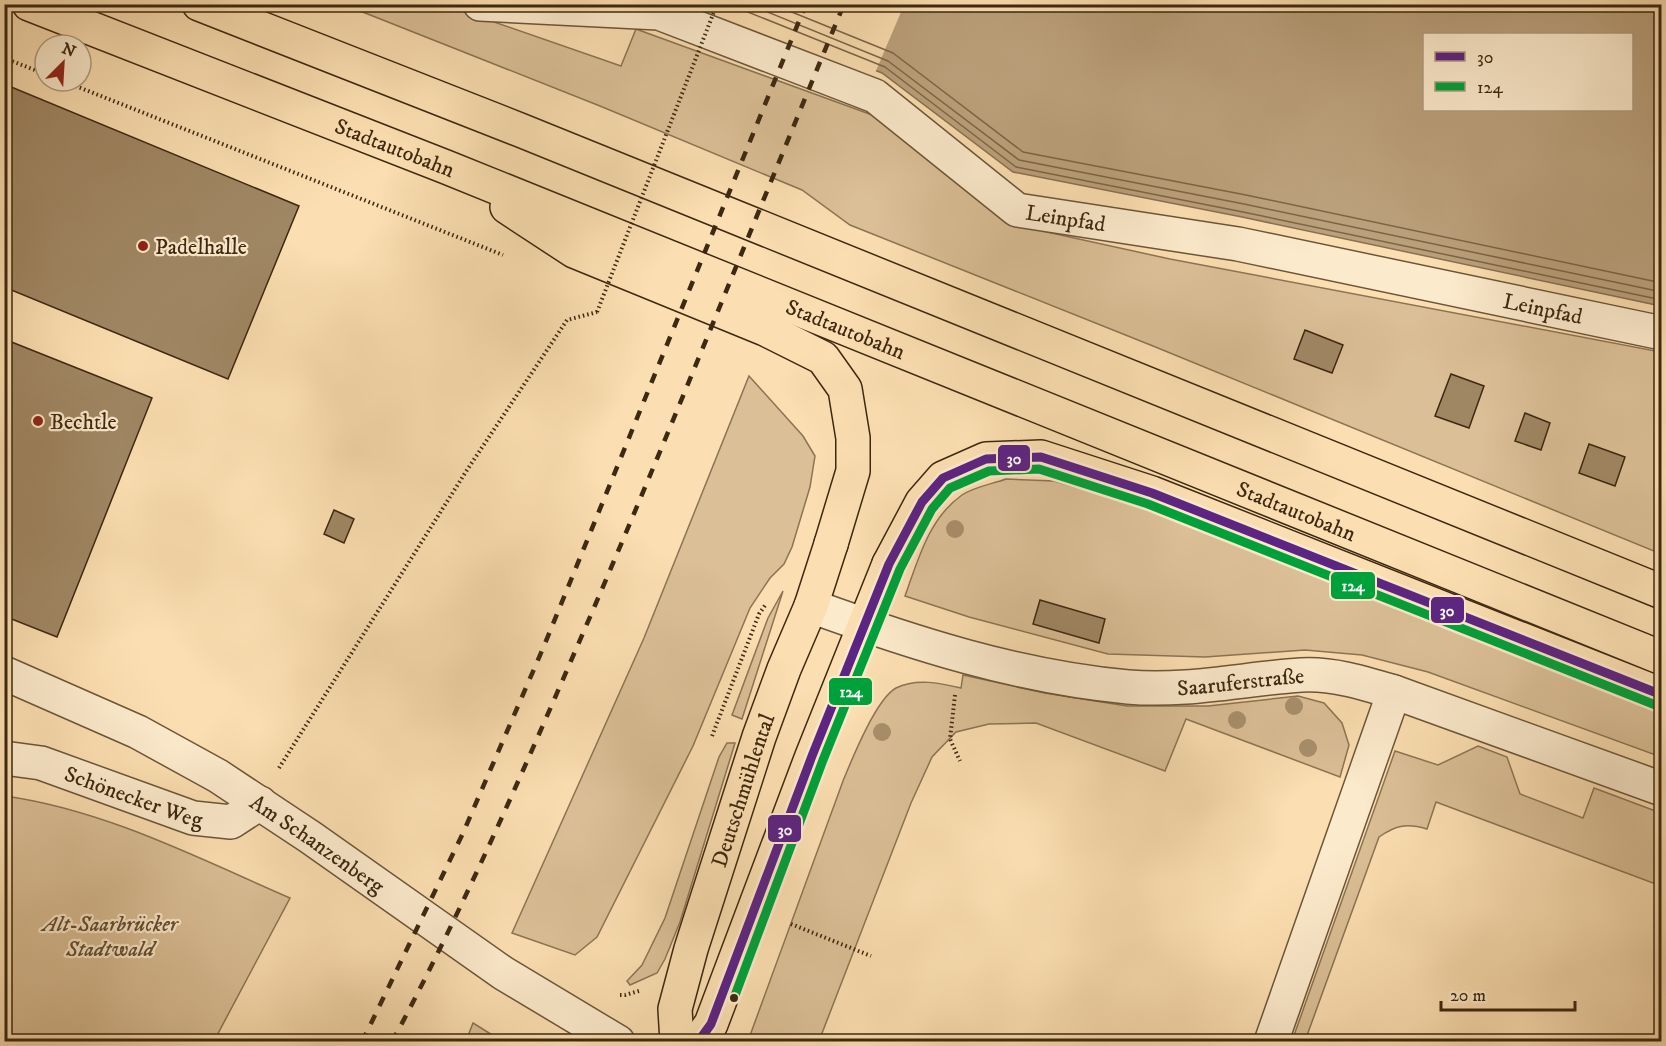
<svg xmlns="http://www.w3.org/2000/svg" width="1666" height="1046" font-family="'IM FELL DW Pica',serif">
<rect width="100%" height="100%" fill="#fbdeb1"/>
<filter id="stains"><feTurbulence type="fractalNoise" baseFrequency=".00333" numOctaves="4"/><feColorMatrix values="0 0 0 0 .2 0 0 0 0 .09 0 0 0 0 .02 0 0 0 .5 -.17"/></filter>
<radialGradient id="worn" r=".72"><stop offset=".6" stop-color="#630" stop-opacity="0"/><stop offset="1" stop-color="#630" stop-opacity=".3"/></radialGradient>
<!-- green -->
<g fill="#dbbf96" stroke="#8c7454" stroke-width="1.5">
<path d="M345,5H472L471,14L621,66L636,29L875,116L1010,224L1170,259L1661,352V554L1153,346L850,225L802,190L600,106Z"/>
<path d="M749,376L803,436L815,456L810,487L792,547L784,564L770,578L750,608L693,746L597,937L575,955L512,933L644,638Z"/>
<path d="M1006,479L1054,481L1124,501L1231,541L1661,712V757L1428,672L1362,655L1305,650L1205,657L1108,654L969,617L905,596C918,560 929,518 962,495C974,487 992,484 1006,479Z"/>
<path d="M783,591L742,719L732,715L768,618Z"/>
<path d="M963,675L1045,693L1127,706H1208L1298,696L1324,703L1342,723L1349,745L1340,777L1186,719L1165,771L1036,723L989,724L956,732L932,757L911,803L819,1041H748L843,781C852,759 876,699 896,688C916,678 940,683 961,688Z"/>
<path d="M727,743H735L680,922L665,959L657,973L630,985L627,981L642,965L665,918L719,757Z"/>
<path d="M1478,746L1507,757L1520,794L1583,818L1594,788L1661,813V886L1436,802L1427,829C1407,823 1396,825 1379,837L1305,1041H1292L1395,751L1438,765Z"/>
<path d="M5,796C105,810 198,858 290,898L214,1041H5Z"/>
<path d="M473,1023L502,1041H466Z"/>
</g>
<!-- water -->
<path fill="#baa07b" stroke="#887051" stroke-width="1.5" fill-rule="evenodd" d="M712,5H1661V306L1242,217L1013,172L882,73ZM1424,34H1632V110H1424Z"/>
<!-- pier -->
<path fill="#fbdeb1" d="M709,4H904V5L875,73L710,7Z"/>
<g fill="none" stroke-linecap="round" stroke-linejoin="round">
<!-- shore -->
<g stroke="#7c6446" stroke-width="1.5">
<path d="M728,4L885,67L1016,167L1243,212L1662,300"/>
<path d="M748,4L888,61L1019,160L1244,204L1662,292"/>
<path d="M772,4L893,53L1023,152L1246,195L1662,283"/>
</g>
</g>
<!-- building -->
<g fill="#a08764" stroke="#3d2811" stroke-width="1.5">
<path d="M4,84L299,206L228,379L4,287Z"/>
<path d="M1305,330L1343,345L1332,373L1294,359Z"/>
<path d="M4,339L152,398L57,637L4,616Z"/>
<path d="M1451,374L1484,386L1469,428L1435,416Z"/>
<path d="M1525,413L1550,423L1541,450L1515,441Z"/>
<path d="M1589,444L1625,457L1615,486L1579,473Z"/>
<path d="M334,510L354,519L344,543L324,534Z"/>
<path d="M1040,600L1105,619L1099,643L1033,624Z"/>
</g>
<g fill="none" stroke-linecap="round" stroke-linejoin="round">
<!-- minor casing -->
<g stroke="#6c5639" stroke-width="36">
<g id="minor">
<path id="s1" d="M480,4L659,13L875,96L1017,210L1238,244L1662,333"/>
<path id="s2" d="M811,606C913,643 1018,677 1128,687C1186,692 1243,679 1301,675C1332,673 1364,683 1394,692L1662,789"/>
<path id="s3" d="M4,673L138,732L218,776L310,837L503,973L618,1042"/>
<path id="s4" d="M4,758L41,763L193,818L231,822L260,803"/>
<path d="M1271,1042L1394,692"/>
</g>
</g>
<!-- major casing -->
<g stroke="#3d2811" stroke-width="36">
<g id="major">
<path id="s5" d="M677,1042L675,1009L691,949L759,737L784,669L811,606L831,544"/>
<path d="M698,1042L711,1024L812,756L889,564"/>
</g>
</g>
<!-- highway casing -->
<g stroke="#3d2811" stroke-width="36">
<g id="highway">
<path id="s6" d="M29,4L446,167L1662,658"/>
<path d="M199,4L520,130L1662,592"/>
<path d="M507,207L574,251L765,329L823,358L845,389L853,438V471L831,544"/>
<path d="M889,564L922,502L943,478L986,459L1041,457L1152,493L1662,695"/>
</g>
</g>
<!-- path -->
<g stroke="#3d2811" stroke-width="4" stroke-dasharray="1.5 3" stroke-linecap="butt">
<path d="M4,58L45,74"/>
<path d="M63,81L503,255"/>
<path d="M955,695L950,739L960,761"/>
<path d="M712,736L759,614L766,604"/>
<path d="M279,768L467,470L567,320L597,312"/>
<path d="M791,924L871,956"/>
<path d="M620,995H625L639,991"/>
</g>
<!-- minor -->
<use href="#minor" stroke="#fceacc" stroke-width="33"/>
<!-- major -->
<use href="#major" stroke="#fbdeb1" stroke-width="33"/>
<!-- highway -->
<use href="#highway" stroke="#fbdeb1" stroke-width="33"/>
<!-- rail -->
<g stroke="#3d2811" stroke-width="4.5" stroke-dasharray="10 10" stroke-linecap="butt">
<path d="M362,1042L463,833L544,646L806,4"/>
<path d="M392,1042C468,900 532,751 596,603C681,405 761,204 844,4"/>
</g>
<!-- path-bridge -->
<path stroke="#3d2811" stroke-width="4" stroke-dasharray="1.5 3" stroke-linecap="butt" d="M597,312L717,4"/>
<!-- bus-1 casing -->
<g stroke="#fceacc" stroke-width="14">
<path id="bus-1" d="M698,1042L711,1024L812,756L889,564L922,502L943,478L986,459L1041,457L1152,493L1662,695"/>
</g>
<!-- bus-2 casing -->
<g stroke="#fceacc" stroke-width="14">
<path id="bus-2" d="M734,998L823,760L900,569L932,509L950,488L989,471L1039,469L1148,504L1658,706"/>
</g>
<!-- bus-1 -->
<use href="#bus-1" stroke="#5c2483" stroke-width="9"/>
<!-- bus-2 -->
<use href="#bus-2" stroke="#00a13a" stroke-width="9"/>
</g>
<!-- trees -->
<g fill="#a88f6b">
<circle cx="955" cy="529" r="9"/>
<circle cx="1294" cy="706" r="9"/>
<circle cx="1237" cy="720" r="9"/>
<circle cx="882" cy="732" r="9"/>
<circle cx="1308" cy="748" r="9"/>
</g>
<!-- markers -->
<g fill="#8f2418" stroke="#fceacc" stroke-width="2">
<circle cx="143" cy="246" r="6"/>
<circle cx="38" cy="421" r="6"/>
</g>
<circle fill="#3d2811" stroke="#fceacc" stroke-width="2" cx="734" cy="998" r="5"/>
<g text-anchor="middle" stroke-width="4.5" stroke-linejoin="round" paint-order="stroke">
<!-- street labels -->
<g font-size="22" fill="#3d2811" stroke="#fceacc">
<text dy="8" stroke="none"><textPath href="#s6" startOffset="393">Stadtautobahn</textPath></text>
<text dy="8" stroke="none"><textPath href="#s1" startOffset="642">Leinpfad</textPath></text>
<text dy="8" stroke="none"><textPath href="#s1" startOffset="1128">Leinpfad</textPath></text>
<text dy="8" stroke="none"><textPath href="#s6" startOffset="879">Stadtautobahn</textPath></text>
<text dy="8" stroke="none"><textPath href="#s6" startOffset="1365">Stadtautobahn</textPath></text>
<text dy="8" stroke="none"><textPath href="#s2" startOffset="441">Saaruferstraße</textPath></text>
<text dy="8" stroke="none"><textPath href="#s5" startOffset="262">Deutschmühlental</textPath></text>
<text dy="8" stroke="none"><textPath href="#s4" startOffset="136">Schönecker Weg</textPath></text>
<text dy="8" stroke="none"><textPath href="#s3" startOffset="358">Am Schanzenberg</textPath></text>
</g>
<!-- poi labels -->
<g font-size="22" fill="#3d2811" stroke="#fceacc" text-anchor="start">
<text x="155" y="254">Padelhalle</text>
<text x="50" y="429">Bechtle</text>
</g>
<!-- park labels -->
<g font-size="22" font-style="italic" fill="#644e32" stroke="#fceacc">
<text x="110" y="931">Alt-Saarbrücker<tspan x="110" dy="25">Stadtwald</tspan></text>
</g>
</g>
<g stroke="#fceacc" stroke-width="2">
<rect x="997" y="444" width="34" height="28" rx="6" fill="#5c2483"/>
<rect x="1330" y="571" width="46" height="29" rx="6" fill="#00a13a"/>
<rect x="1430" y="596" width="35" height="28" rx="6" fill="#5c2483"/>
<rect x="828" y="677" width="45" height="29" rx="6" fill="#00a13a"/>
<rect x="767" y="814" width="35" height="29" rx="6" fill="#5c2483"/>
</g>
<g font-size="16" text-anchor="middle" font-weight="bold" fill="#fff">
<text x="1014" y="464">30</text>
<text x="1353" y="591">124</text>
<text x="1447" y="616">30</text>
<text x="851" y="697">124</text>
<text x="785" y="835">30</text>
</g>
<!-- margin -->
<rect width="1666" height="1046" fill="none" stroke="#fbdeb1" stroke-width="24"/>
<rect x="6" y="6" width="1654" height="1034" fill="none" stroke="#3d2811" stroke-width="3"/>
<rect x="12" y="12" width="1642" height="1022" fill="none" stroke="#3d2811" stroke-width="1.5"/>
<!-- legend -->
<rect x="1423" y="33" width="210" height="78" fill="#fceacc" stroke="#b09c81" stroke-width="1.5"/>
<rect x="1435" y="52" width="30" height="9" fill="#5c2483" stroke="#b09c81" stroke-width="1.5"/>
<text x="1477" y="63" font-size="18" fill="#3d2811">30</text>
<rect x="1435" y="82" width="30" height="9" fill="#00a13a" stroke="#b09c81" stroke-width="1.5"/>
<text x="1477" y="93" font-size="18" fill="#3d2811">124</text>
<!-- north arrow -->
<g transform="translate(63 63) rotate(24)"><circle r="28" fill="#fceacc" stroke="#b09c81" stroke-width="1.5"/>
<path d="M0-4.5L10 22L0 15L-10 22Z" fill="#8f2418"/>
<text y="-9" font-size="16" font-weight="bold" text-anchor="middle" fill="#3d2811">N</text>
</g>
<!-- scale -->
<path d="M1441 1001v9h134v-9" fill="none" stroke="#3d2811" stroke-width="3"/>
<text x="1450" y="1001" font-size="18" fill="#3d2811" stroke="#fceacc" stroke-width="4.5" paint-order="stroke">20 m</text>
<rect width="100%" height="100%" filter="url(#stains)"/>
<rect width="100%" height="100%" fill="url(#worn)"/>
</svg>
